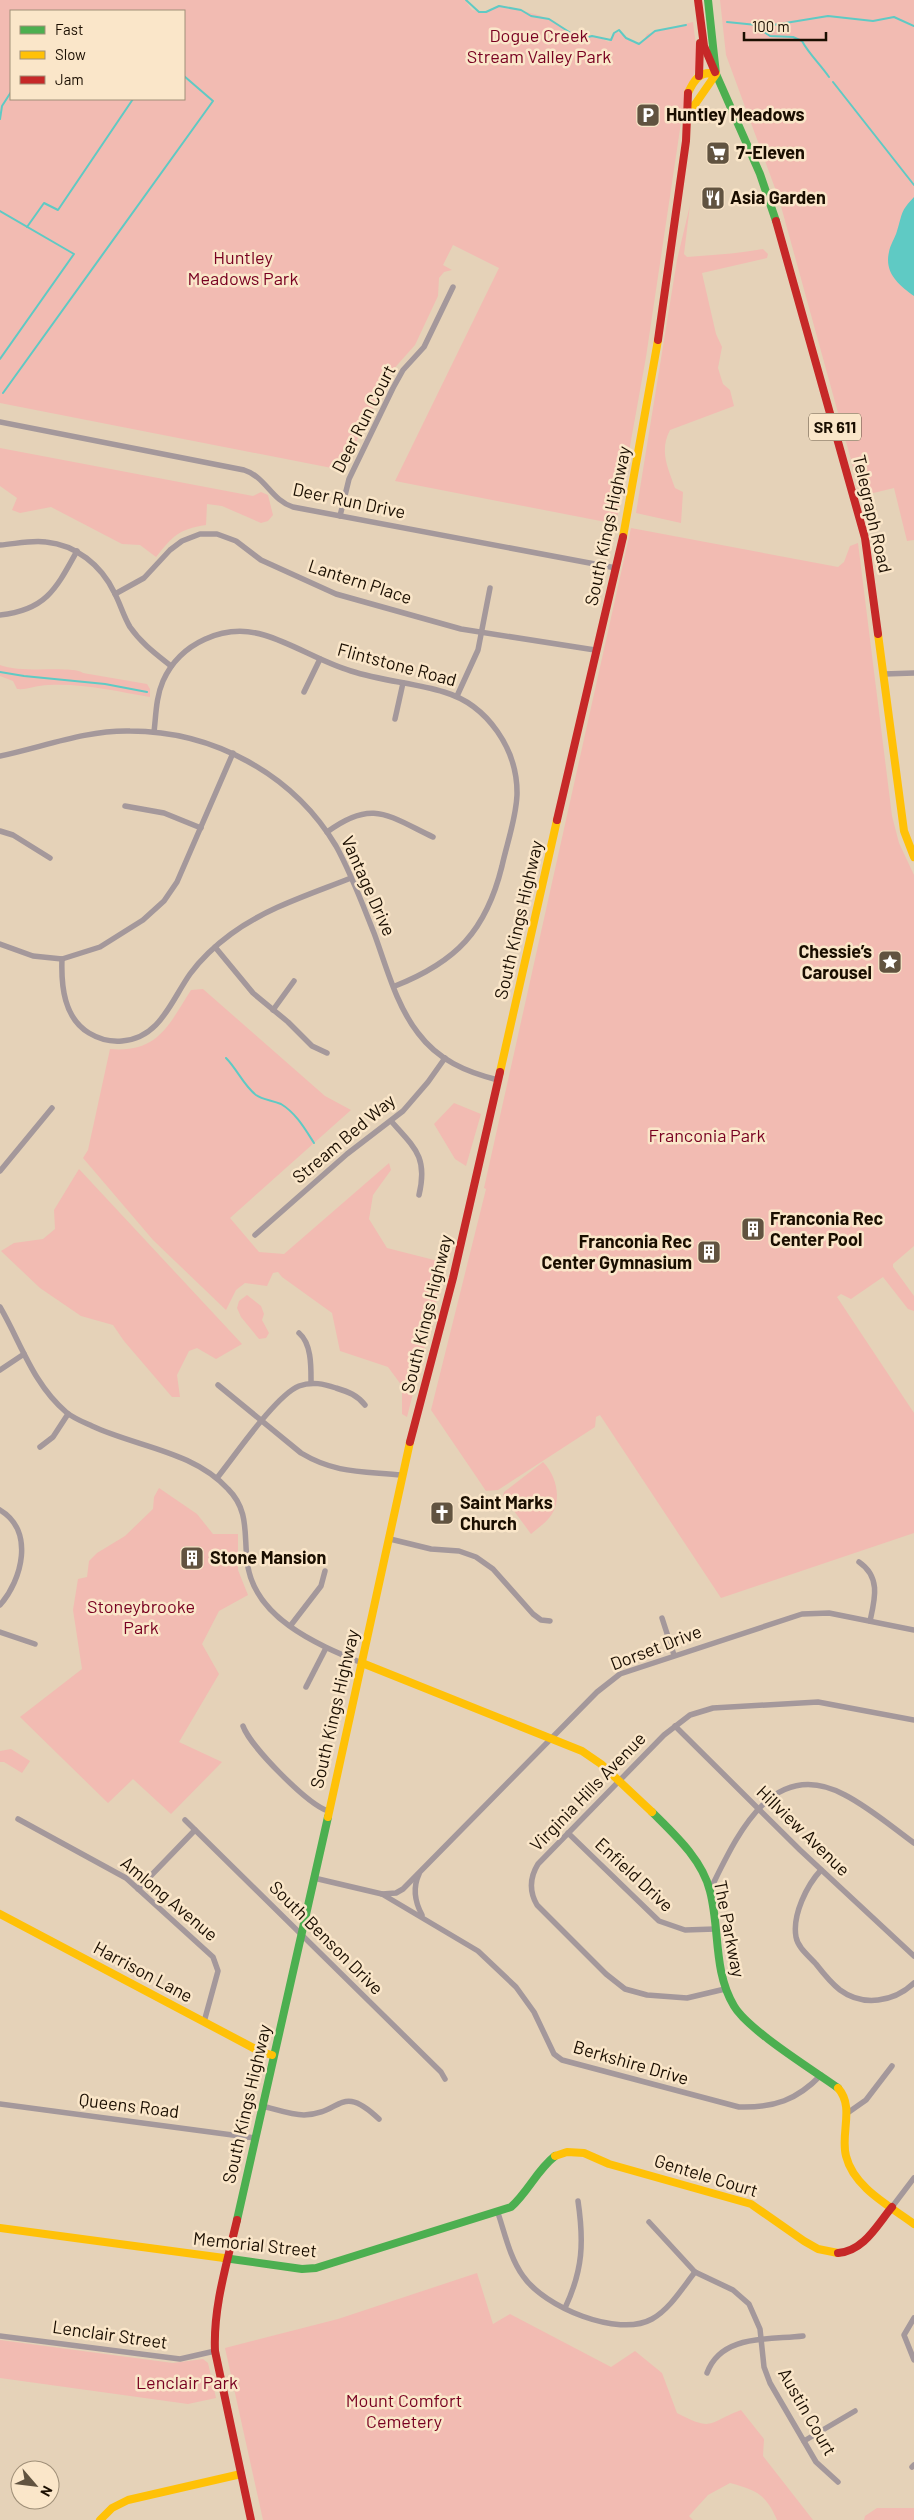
<svg xmlns="http://www.w3.org/2000/svg" width="914" height="2520" font-family="Barlow,sans-serif">
<rect width="100%" height="100%" fill="#e5d2b8"/>
<!-- green -->
<g fill="#f2bbb2" fill-rule="evenodd">
<path d="M0,0H465L472,10L485,12L500,5L538,15L554,21L578,39L596,36L609,42L616,31L634,43L643,42L647,34L693,22C696,51 703,63 686,89L646,357L616,524L395,481L499,268L453,245L443,265L452,270L444,272L439,278L438,296L415,345L391,372L342,470L0,403ZM11,11H184V99H11Z"/>
<path d="M720,0H914V540L907,541L894,488L861,496L779,199L726,55Z"/>
<path d="M690,205L684,254L687,257C712,255 737,254 763,249L768,254L767,258L702,273L716,334L722,347L718,368L723,384L730,390L734,406L670,430C659,451 668,468 675,488L683,492L681,523L636,513L677,260Z"/>
<path d="M0,448L253,496L261,492L268,495L273,515L268,521L261,523L222,506L207,504L206,525C178,529 172,537 156,557L140,545L122,544L51,507L20,513L12,510L17,498L0,486Z"/>
<path d="M631,528L838,567L844,562L850,546L858,543L892,816L899,843L914,875V1246L893,1264V1267L914,1296V1311L908,1309L883,1277L851,1299L841,1294L837,1297L914,1413V1533L721,1598L600,1415L596,1417L595,1427L498,1490L486,1491L431,1410L486,1189L484,1188Z"/>
<path d="M0,665C22,674 71,665 83,673L147,684L150,689V697C116,691 82,683 48,685C37,685 28,690 17,689L13,681L0,676Z"/>
<path d="M203,989L325,1096L351,1110L230,1218L259,1252L284,1254L389,1163L391,1170L373,1195L369,1219L387,1248L446,1263L407,1417L402,1414V1386L388,1367L340,1351L332,1313L282,1277L278,1272L273,1273L267,1286L245,1283L236,1290L226,1310L153,1240L83,1158L88,1150L110,1049C158,1053 168,1026 191,990Z"/>
<path d="M454,1103L481,1114L466,1166L455,1159L434,1124Z"/>
<path d="M79,1169L242,1344L216,1359L197,1348L189,1351L177,1375L180,1397H172L124,1341L113,1325L81,1316L40,1288L1,1251L14,1243L43,1239L55,1229L54,1210Z"/>
<path d="M247,1295L261,1306L264,1314L262,1320L269,1333L266,1338L259,1339L241,1317L237,1308L239,1301Z"/>
<path d="M543,1462C557,1476 563,1502 549,1518C544,1524 537,1529 531,1534L503,1496L504,1492Z"/>
<path d="M159,1488L197,1514L213,1534H238V1570L248,1595L219,1611L202,1644L219,1674L179,1742L222,1762L171,1814L133,1779L108,1803L20,1717L82,1669L73,1610L78,1579L87,1577L89,1561L97,1553L125,1536L153,1509L154,1497Z"/>
<path d="M11,1749L30,1761L22,1773L4,1762H0V1751Z"/>
<path d="M477,2273L493,2324L510,2314L611,2367L635,2351L662,2373L677,2413C714,2432 707,2423 741,2410L764,2439L763,2456L813,2520H777C766,2494 756,2490 730,2483L708,2495L689,2516L693,2520H263L225,2348L338,2319Z"/>
<path d="M0,2340L173,2363L203,2359L208,2363L216,2398L188,2404L0,2378Z"/>
<path d="M877,2508H914V2520H864L865,2516Z"/>
</g>
<!-- water -->
<path fill="#5fcac4" d="M914,197V296C899,285 884,273 889,252C890,245 895,238 897,231C903,212 900,212 914,197Z"/>
<g fill="none" stroke-linecap="round" stroke-linejoin="round">
<!-- stream -->
<g stroke="#5fcac4" stroke-width="2">
<path d="M466,0L479,12H486L499,6L521,10L531,16L549,19L580,39L592,36L611,40L614,33L619,30L626,38L639,44L655,31L686,25"/>
<path d="M727,22L767,26L828,16L873,21L894,17L914,26"/>
<path d="M754,25L770,36L793,37L802,41C809,54 820,64 829,77"/>
<path d="M184,57V55"/>
<path d="M833,82L914,185"/>
<path d="M0,119L2,106L11,92"/>
<path d="M0,211L74,254L0,359"/>
<path d="M27,227L44,203L58,210L133,99"/>
<path d="M3,393L213,101L184,76"/>
<path d="M0,672L24,676L105,684L147,692"/>
<path d="M226,1058C237,1069 244,1086 256,1095C263,1100 272,1100 281,1104C296,1113 305,1129 314,1143"/>
</g>
<!-- street -->
<g stroke="#a4989b" stroke-width="5.5">
<path d="M0,422L244,470C266,477 271,500 293,507L616,568"/>
<path d="M340,516L349,479L393,388L403,370L424,347L453,287"/>
<path d="M0,545C15,544 31,540 46,542C76,545 101,565 114,592C120,603 123,615 130,627C141,643 156,654 171,666"/>
<path d="M115,594L144,578L170,550L182,541L200,534H217L236,541L261,560L336,594L461,629L595,650"/>
<path d="M0,615C46,610 56,589 77,551"/>
<path d="M884,674L914,673"/>
<path d="M304,692L320,659"/>
<path d="M457,696L478,650L490,588"/>
<path d="M395,719L403,683"/>
<path d="M154,732C156,715 156,697 163,681C180,643 224,623 264,635C294,644 321,662 351,671C382,681 414,683 444,692C488,705 518,750 517,795C516,819 507,843 502,866C486,931 456,962 395,986"/>
<path d="M0,756C43,747 86,730 130,731C213,731 293,774 336,846C351,873 362,903 374,933C386,965 396,1005 418,1033C438,1060 466,1072 498,1080"/>
<path d="M125,806L164,813L201,828"/>
<path d="M0,831L13,835L50,858"/>
<path d="M327,832C372,799 387,815 433,837"/>
<path d="M0,944L33,956L62,959L100,947L143,920L164,901L177,882L233,753"/>
<path d="M215,947L253,993L288,1022L312,1046L327,1053"/>
<path d="M62,959C61,986 64,1018 89,1033C99,1039 111,1042 122,1041C160,1038 171,1001 190,974C201,959 216,945 231,934C266,908 311,894 351,878"/>
<path d="M273,1010L294,981"/>
<path d="M391,1121C415,1148 428,1157 419,1195"/>
<path d="M0,1171L52,1108"/>
<path d="M255,1235L347,1154L403,1111L428,1082L445,1058"/>
<path d="M0,1307C21,1343 33,1384 66,1412C73,1418 83,1422 92,1426C137,1447 193,1451 228,1489C249,1510 244,1533 247,1560C252,1617 316,1644 362,1663"/>
<path d="M299,1333C312,1344 311,1368 311,1383"/>
<path d="M0,1370L24,1354"/>
<path d="M218,1385L301,1453C336,1474 363,1471 402,1475"/>
<path d="M40,1447L53,1437L68,1414"/>
<path d="M217,1478C234,1457 276,1395 299,1386C312,1381 324,1384 336,1388C349,1392 357,1395 365,1405"/>
<path d="M0,1510C35,1531 22,1580 0,1605"/>
<path d="M390,1539L431,1549L459,1551L476,1557L493,1569L533,1614L541,1620L550,1621"/>
<path d="M859,1562C881,1577 875,1599 870,1621"/>
<path d="M662,1618L674,1655"/>
<path d="M291,1625L321,1586L325,1571"/>
<path d="M0,1632L35,1644"/>
<path d="M306,1687L326,1648"/>
<path d="M243,1726C250,1746 307,1804 328,1811"/>
<path d="M675,1726L800,1850L914,1956"/>
<path d="M18,1819L126,1878L213,1957L218,1971L204,2022"/>
<path d="M185,1820L441,2072L445,2079"/>
<path d="M568,1833L659,1921L685,1930L715,1929"/>
<path d="M821,1870C807,1885 792,1915 796,1937C798,1948 809,1956 816,1964C823,1973 831,1983 840,1990C863,2007 894,2002 914,1983"/>
<path d="M419,1874C412,1889 415,1902 422,1915"/>
<path d="M314,1878L382,1894L478,1951L516,1987L534,2012L554,2054L562,2060L739,2107C774,2108 797,2100 821,2075"/>
<path d="M138,1889L195,1830"/>
<path d="M710,1890C736,1838 771,1755 845,1795C870,1808 892,1827 914,1843"/>
<path d="M382,1894L396,1893L403,1889L597,1692L620,1674L802,1614L829,1613L914,1630"/>
<path d="M725,1989L687,1998L647,1995L625,1989L606,1974L537,1905C529,1891 530,1877 538,1864L664,1735L690,1715L713,1708L818,1702L914,1720"/>
<path d="M0,2104L255,2138"/>
<path d="M262,2106C275,2109 291,2115 304,2115C342,2114 340,2082 379,2119"/>
<path d="M846,2114L866,2100L892,2066"/>
<path d="M892,2207L914,2178"/>
<path d="M498,2213C505,2234 510,2258 523,2276C544,2307 618,2338 652,2319C670,2309 683,2287 695,2272"/>
<path d="M649,2222L695,2272L733,2290L749,2304L760,2329L764,2367L770,2383L816,2462L838,2482"/>
<path d="M565,2308C583,2270 584,2242 578,2201"/>
<path d="M914,2318L904,2335L914,2360"/>
<path d="M0,2336L180,2359L215,2351"/>
<path d="M707,2373C721,2334 769,2340 803,2336"/>
<path d="M804,2441L855,2411"/>
<path d="M912,2467L914,2465"/>
</g>
<!-- fast -->
<g stroke="#4caf50" stroke-width="8">
<path d="M708,0L716,74L760,174L776,221"/>
<path d="M652,1812C674,1834 702,1859 710,1891C720,1929 713,1971 734,2006C748,2030 813,2070 838,2088"/>
<path d="M237,2220L328,1817"/>
<path d="M224,2258L302,2269L316,2268L511,2207C528,2192 537,2170 555,2156"/>
</g>
<!-- slow -->
<g stroke="#ffc107" stroke-width="8">
<path d="M688,93C694,80 700,70 716,74L689,113"/>
<path d="M623,537L658,340"/>
<path d="M878,634L904,831L914,857"/>
<path d="M500,1072L557,820"/>
<path d="M362,1663L582,1751L601,1764L652,1812"/>
<path d="M328,1817L410,1442"/>
<path d="M0,1914L261,2052L272,2055"/>
<path d="M838,2088C855,2107 840,2134 846,2156C854,2188 890,2206 914,2224"/>
<path d="M555,2156L567,2152L584,2153L609,2164L751,2204L804,2241L818,2249L838,2253"/>
<path d="M0,2228L224,2258"/>
<path d="M100,2520L112,2508L128,2500L241,2474"/>
</g>
<!-- jam -->
<g stroke="#c62828" stroke-width="8">
<path d="M698,0L704,46L715,72"/>
<path d="M699,76L700,43"/>
<path d="M776,221L865,538L878,634"/>
<path d="M658,340L686,141L688,93"/>
<path d="M557,820L623,537"/>
<path d="M410,1442L453,1278L500,1072"/>
<path d="M237,2220C227,2263 213,2307 215,2351L251,2520"/>
<path d="M838,2253C864,2251 877,2225 892,2207"/>
</g>
</g>
<!-- icons -->
<defs>
<g id="parking-square" transform="scale(1.25)"><rect x="-9" y="-9" width="18" height="18" rx="4" fill="#615340" stroke="#fae6c9"/><path d="M-3.5-5.5H1a3.5 3.5 0 0 1 0 7H-1V5.5H-3.5ZM-1-3.4V-.6H.8a1.4 1.4 0 0 0 0-2.8Z" fill="#fff"/></g>
<g id="supermarket-square" transform="scale(1.25)"><rect x="-9" y="-9" width="18" height="18" rx="4" fill="#615340" stroke="#fae6c9"/><path d="M-6-5.5h2.5l.6 2H6L4.5 2H-2.5L-4.4-4H-6ZM-1.5 3.2a1.3 1.3 0 1 0 .1 0ZM3 3.2a1.3 1.3 0 1 0 .1 0Z" fill="#fff"/></g>
<g id="restaurant-square" transform="scale(1.25)"><rect x="-9" y="-9" width="18" height="18" rx="4" fill="#615340" stroke="#fae6c9"/><path d="M-5-6h1v4h1v-4h1v4h1v-4h1v5L-1.5 .5V6h-2V.5L-5-1ZM5-6V6H3V1.5H1.5Q1.5-4 5-6Z" fill="#fff"/></g>
<g id="sight-square" transform="scale(1.25)"><rect x="-9" y="-9" width="18" height="18" rx="4" fill="#615340" stroke="#fae6c9"/><path d="M0-6L1.8-2.2L6-1.7L2.9 1.2L3.7 5.4L0 3.3L-3.7 5.4L-2.9 1.2L-6-1.7L-1.8-2.2Z" fill="#fff"/></g>
<g id="building-square" transform="scale(1.25)"><rect x="-9" y="-9" width="18" height="18" rx="4" fill="#615340" stroke="#fae6c9"/><path d="M-4-6H4V6H1V3H-1V6H-4ZM-2.5-4.3h1.7v1.8h-1.7ZM.8-4.3h1.7v1.8H.8ZM-2.5-1h1.7V.8h-1.7ZM.8-1h1.7V.8H.8Z" fill="#fff"/></g>
<g id="church-square" transform="scale(1.25)"><rect x="-9" y="-9" width="18" height="18" rx="4" fill="#615340" stroke="#fae6c9"/><path d="M-1.2-6h2.4v3.5h3.3v2.4h-3.3V6h-2.4V-.1h-3.3v-2.4h3.3Z" fill="#fff"/></g>
</defs>
<g fill-rule="evenodd">
<use href="#parking-square" x="648" y="115"/>
<use href="#supermarket-square" x="718" y="153"/>
<use href="#restaurant-square" x="713" y="198"/>
<use href="#sight-square" x="890" y="962"/>
<use href="#building-square" x="753" y="1229"/>
<use href="#building-square" x="709" y="1252"/>
<use href="#church-square" x="442" y="1513"/>
<use href="#building-square" x="192" y="1558"/>
</g>
<g text-anchor="middle" stroke-width="5" stroke-linejoin="round" paint-order="stroke">
<!-- shield labels -->
<rect fill="#fae6c9" stroke="#5d4f3c" stroke-width="1" x="809" y="413.5" width="52" height="27" rx="4"/>
<g font-size="16" font-weight="bold" fill="#1a0e00">
<text x="835" y="433">SR 611</text>
</g>
<!-- park labels -->
<g font-size="18" fill="#780021" stroke="#fae6c9">
<text x="539" y="42">Dogue Creek<tspan x="539" dy="21">Stream Valley Park</tspan></text>
<text x="243" y="264">Huntley<tspan x="243" dy="21">Meadows Park</tspan></text>
<text x="707" y="1142">Franconia Park</text>
<text x="141" y="1613">Stoneybrooke<tspan x="141" dy="21">Park</tspan></text>
<text x="187" y="2389">Lenclair Park</text>
<text x="404" y="2407">Mount Comfort<tspan x="404" dy="21">Cemetery</tspan></text>
</g>
<!-- poi labels -->
<g font-size="18" font-weight="bold" fill="#1a0e00" stroke="#fae6c9" text-anchor="start">
<text x="666" y="121">Huntley Meadows</text>
<text x="736" y="159">7-Eleven</text>
<text x="730" y="204">Asia Garden</text>
<text x="872" y="958" text-anchor="end">Chessie’s<tspan x="872" dy="21">Carousel</tspan></text>
<text x="770" y="1225">Franconia Rec<tspan x="770" dy="21">Center Pool</tspan></text>
<text x="692" y="1248" text-anchor="end">Franconia Rec<tspan x="692" dy="21">Center Gymnasium</tspan></text>
<text x="460" y="1509">Saint Marks<tspan x="460" dy="21">Church</tspan></text>
<text x="210" y="1564">Stone Mansion</text>
</g>
<!-- street labels -->
<g font-size="18" fill="#1a0e00" stroke="#fae6c9">
<text transform="translate(364 419) rotate(-63)" y="6">Deer Run Court</text>
<text transform="translate(349 501) rotate(12)" y="6">Deer Run Drive</text>
<text transform="translate(872 514) rotate(77)" y="6">Telegraph Road</text>
<text transform="translate(608 526) rotate(-78)" y="6">South Kings Highway</text>
<text transform="translate(360 582) rotate(18)" y="6">Lantern Place</text>
<text transform="translate(397 665) rotate(15)" y="6">Flintstone Road</text>
<text transform="translate(368 886) rotate(66)" y="6">Vantage Drive</text>
<text transform="translate(519 920) rotate(-77)" y="6">South Kings Highway</text>
<text transform="translate(344 1139) rotate(-40)" y="6">Stream Bed Way</text>
<text transform="translate(427 1314) rotate(-76)" y="6">South Kings Highway</text>
<text transform="translate(656 1648) rotate(-21)" y="6">Dorset Drive</text>
<text transform="translate(335 1709) rotate(-77)" y="6">South Kings Highway</text>
<text transform="translate(588 1792) rotate(-46)" y="6">Virginia Hills Avenue</text>
<text transform="translate(803 1831) rotate(44)" y="6">Hillview Avenue</text>
<text transform="translate(634 1875) rotate(43)" y="6">Enfield Drive</text>
<text transform="translate(169 1899) rotate(40)" y="6">Amlong Avenue</text>
<text transform="translate(729 1929) rotate(79)" y="6">The Parkway</text>
<text transform="translate(326 1938) rotate(45)" y="6">South Benson Drive</text>
<text transform="translate(143 1972) rotate(28)" y="6">Harrison Lane</text>
<text transform="translate(631 2063) rotate(16)" y="6">Berkshire Drive</text>
<text transform="translate(247 2104) rotate(-77)" y="6">South Kings Highway</text>
<text transform="translate(129 2106) rotate(7)" y="6">Queens Road</text>
<text transform="translate(706 2176) rotate(17)" y="6">Gentele Court</text>
<text transform="translate(255 2245) rotate(6)" y="6">Memorial Street</text>
<text transform="translate(110 2335) rotate(8)" y="6">Lenclair Street</text>
<text transform="translate(807 2412) rotate(60)" y="6">Austin Court</text>
</g>
</g>
<!-- legend -->
<rect x="10" y="10" width="175" height="90" fill="#fae6c9" stroke="#a09079"/>
<rect x="20" y="26" width="25" height="8" fill="#4caf50" stroke="#a09079"/>
<text x="55" y="35" font-size="15" fill="#1a0e00">Fast</text>
<rect x="20" y="51" width="25" height="8" fill="#ffc107" stroke="#a09079"/>
<text x="55" y="60" font-size="15" fill="#1a0e00">Slow</text>
<rect x="20" y="76" width="25" height="8" fill="#c62828" stroke="#a09079"/>
<text x="55" y="85" font-size="15" fill="#1a0e00">Jam</text>
<!-- north arrow -->
<g transform="translate(35 2485) rotate(118)"><circle r="24" fill="#fae6c9" stroke="#a09079"/>
<path d="M0-4L9 19L0 12L-9 19Z" fill="#615340"/>
<text y="-8" font-size="14" font-weight="bold" text-anchor="middle" fill="#1a0e00">N</text>
</g>
<!-- scale -->
<path d="M744 32v8h82v-8" fill="none" stroke="#1a0e00" stroke-width="2.5"/>
<text x="752" y="32" font-size="15" fill="#1a0e00" stroke="#fae6c9" stroke-width="4" paint-order="stroke">100 m</text>
</svg>
